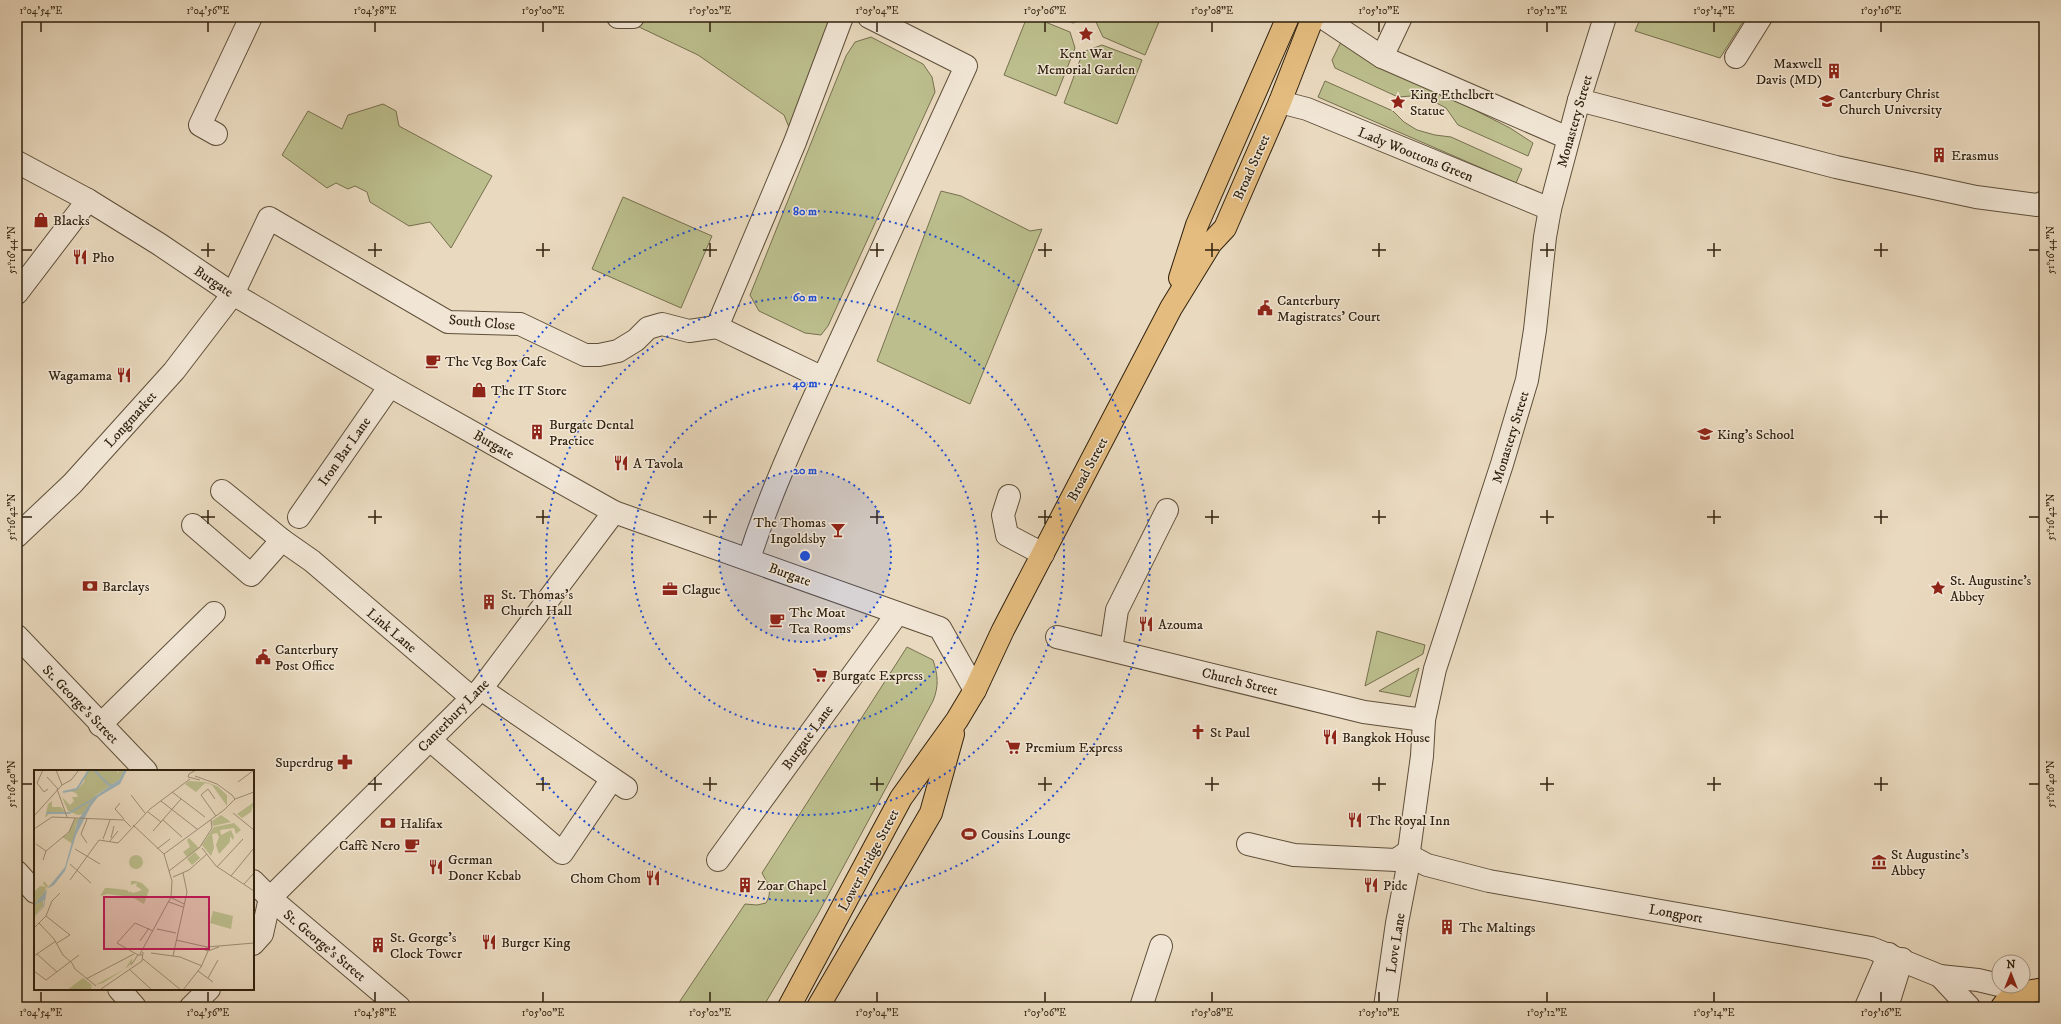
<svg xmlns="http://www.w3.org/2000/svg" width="2061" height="1024" font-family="'IM FELL DW Pica',serif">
<rect width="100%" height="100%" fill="#e9d9be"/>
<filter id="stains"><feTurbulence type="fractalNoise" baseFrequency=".005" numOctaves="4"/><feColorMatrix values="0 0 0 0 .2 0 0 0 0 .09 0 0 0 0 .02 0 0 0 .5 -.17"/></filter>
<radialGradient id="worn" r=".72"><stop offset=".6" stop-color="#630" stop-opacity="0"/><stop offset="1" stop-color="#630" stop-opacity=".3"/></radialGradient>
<!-- green -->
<g fill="#bcbe8d" stroke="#76704e">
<path d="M618,17H842L795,142L784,115L698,55Z"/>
<path d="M1027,17H1033L1070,32L1075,48L1056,96L1004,75Z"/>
<path d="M1058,17H1088L1073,23Z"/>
<path d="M1098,17H1161L1145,55L1103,37L1096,22Z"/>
<path d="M1641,17H1746L1720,58L1635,31Z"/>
<path d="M871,37L923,64L932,77L935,92L828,326L821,335L805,333L759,311L750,295L846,56L855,42Z"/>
<path d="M1341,42L1510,128L1533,143L1528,156L1458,125L1446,108L1431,100L1411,96L1398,97L1335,68L1332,60Z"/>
<path d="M1102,45L1142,60L1117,124L1064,103L1083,52Z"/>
<path d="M1325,81L1393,111L1404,122L1417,130L1435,135L1451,137L1522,169L1516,183L1318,97Z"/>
<path d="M383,104L396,111L399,126L492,176L451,248L430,222L409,226L370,202L367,192L355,186L348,189L336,183L327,188L282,155L308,111L342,129L348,115Z"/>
<path d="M941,191L961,196L1030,231L1042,229L970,404L877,361Z"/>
<path d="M623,197L712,236L681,308L592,269Z"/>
<path d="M1377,631L1425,645L1423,654L1365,686Z"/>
<path d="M907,647L933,660C938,675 939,686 933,701L819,912L763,1007H676L745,904L757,905L766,903C773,891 768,884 762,873Z"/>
<path d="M1419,668L1410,697L1379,691Z"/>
</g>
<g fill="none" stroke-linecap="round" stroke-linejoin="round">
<!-- minor casing -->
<g stroke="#5e4f3a" stroke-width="24">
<g id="minor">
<path d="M618,17H633"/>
<path d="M842,17L795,142L717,327L823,378L966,66L869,17"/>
<path d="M1322,17L1382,57L1568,138"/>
<path d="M1382,57L1401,17"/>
<path d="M1736,57L1761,17"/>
<path d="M1579,100L1836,167L1976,197L2037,205L2044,202"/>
<path d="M1280,102L1307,109L1550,209"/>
<path d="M216,134L200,125L251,17"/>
<path d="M17,162L88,200L159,244L233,294L390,386L614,512L940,628L975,690"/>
<path d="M17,293L88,200"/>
<path d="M222,491L282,540"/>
<path d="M1009,496L1003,515L1007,535L1043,554"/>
<path d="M299,517L390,386"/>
<path d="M193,525L251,575L282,540L312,561L472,698"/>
<path d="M17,536L72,484L174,371L233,294L269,218L448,322L520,324L585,355H599L618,351L636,340L648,328L662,324L689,331L717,327"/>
<path d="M749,559C769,496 796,437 823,378"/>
<path d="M17,636L146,771"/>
<path d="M1057,637L1364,712L1424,720"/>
<path d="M1111,650L1117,610L1167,510"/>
<path d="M481,689L626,788"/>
<path d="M100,725L214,613"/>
<path d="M430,740L562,853L612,779"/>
<path d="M1248,844L1294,855L1396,860L1409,851"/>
<path d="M1410,856L1427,865L1489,881L1871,948L1940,976L1969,1007"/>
<path d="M718,860L897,614"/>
<path d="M17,872L35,892"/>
<path d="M253,881L270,898L399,1007"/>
<path d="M270,898L481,689L614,512"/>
<path d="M253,944L262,934L270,898"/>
<path d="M1940,976L1978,980L1999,985"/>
<path d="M119,989L135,1007"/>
<path d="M191,1007L209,989"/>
<path d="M1141,1007L1161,946"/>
<path d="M1385,1007L1397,923L1410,856L1409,851L1422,756L1424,720L1435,669L1502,464L1527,380L1535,330L1545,237L1550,209L1579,100L1605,17"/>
<path d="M1866,1007L1889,954"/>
<path d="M1887,1007L1902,959"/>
</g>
</g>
<!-- major casing -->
<g stroke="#2f210e" stroke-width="24">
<path id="major" d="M2002,1007C2012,992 2028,992 2044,989"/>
</g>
<!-- highway casing -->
<g stroke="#2f210e" stroke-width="24">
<g id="highway">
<path d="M1180,278L1197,225L1288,17"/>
<path d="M789,1007L901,798L957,720L975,690L1003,630L1171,308L1211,243L1225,228L1280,102L1313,17"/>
<path d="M818,1007L931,813L953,734"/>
</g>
</g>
<!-- minor -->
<use href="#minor" stroke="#f1e6d5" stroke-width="22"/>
<!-- major -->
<use href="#major" stroke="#e4bc7f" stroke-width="22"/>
<!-- highway -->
<use href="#highway" stroke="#e4bc7f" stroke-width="22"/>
</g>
<!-- ticks -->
<path fill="none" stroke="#2f210e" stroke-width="1.5" d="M41,22V32M208,22V32M375,22V32M543,22V32M710,22V32M877,22V32M1045,22V32M1212,22V32M1379,22V32M1547,22V32M1714,22V32M1881,22V32M208,243V257M375,243V257M543,243V257M710,243V257M877,243V257M1045,243V257M1212,243V257M1379,243V257M1547,243V257M1714,243V257M1881,243V257M22,250H32M201,250H215M368,250H382M536,250H550M703,250H717M870,250H884M1038,250H1052M1205,250H1219M1372,250H1386M1540,250H1554M1707,250H1721M1874,250H1888M2029,250H2039M208,510V524M375,510V524M543,510V524M710,510V524M877,510V524M1045,510V524M1212,510V524M1379,510V524M1547,510V524M1714,510V524M1881,510V524M22,517H32M201,517H215M368,517H382M536,517H550M703,517H717M870,517H884M1038,517H1052M1205,517H1219M1372,517H1386M1540,517H1554M1707,517H1721M1874,517H1888M2029,517H2039M375,777V791M543,777V791M710,777V791M877,777V791M1045,777V791M1212,777V791M1379,777V791M1547,777V791M1714,777V791M1881,777V791M22,784H32M368,784H382M536,784H550M703,784H717M870,784H884M1038,784H1052M1205,784H1219M1372,784H1386M1540,784H1554M1707,784H1721M1874,784H1888M2029,784H2039M41,992V1002M208,992V1002M375,992V1002M543,992V1002M710,992V1002M877,992V1002M1045,992V1002M1212,992V1002M1379,992V1002M1547,992V1002M1714,992V1002M1881,992V1002"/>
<!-- distance rings -->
<circle cx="805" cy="556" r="86" fill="#1d4ed8" fill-opacity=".12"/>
<g fill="none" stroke="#1d4ed8" stroke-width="2" stroke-dasharray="2 4">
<circle cx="805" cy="556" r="86"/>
<circle cx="805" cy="556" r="173"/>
<circle cx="805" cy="556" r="259"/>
<circle cx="805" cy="556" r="345"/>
</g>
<!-- icons -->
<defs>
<g id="sight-bare" transform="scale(1.2)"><path d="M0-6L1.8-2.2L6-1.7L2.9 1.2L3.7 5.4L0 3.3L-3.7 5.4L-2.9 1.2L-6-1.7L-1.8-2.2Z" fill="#8f2418" stroke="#f1e6d5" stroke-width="2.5" paint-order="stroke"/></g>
<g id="building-bare" transform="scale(1.2)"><path d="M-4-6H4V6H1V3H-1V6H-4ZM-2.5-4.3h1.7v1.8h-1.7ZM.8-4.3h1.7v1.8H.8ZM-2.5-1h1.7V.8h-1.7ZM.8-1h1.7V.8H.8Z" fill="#8f2418" stroke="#f1e6d5" stroke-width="2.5" paint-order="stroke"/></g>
<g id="university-bare" transform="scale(1.2)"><path d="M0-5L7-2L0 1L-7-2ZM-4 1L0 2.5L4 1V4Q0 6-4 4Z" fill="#8f2418" stroke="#f1e6d5" stroke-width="2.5" paint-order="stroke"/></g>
<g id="shop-bare" transform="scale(1.2)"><path d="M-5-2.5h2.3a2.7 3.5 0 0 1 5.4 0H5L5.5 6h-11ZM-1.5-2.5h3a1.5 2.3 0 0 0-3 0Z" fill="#8f2418" stroke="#f1e6d5" stroke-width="2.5" paint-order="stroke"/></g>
<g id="restaurant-bare" transform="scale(1.2)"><path d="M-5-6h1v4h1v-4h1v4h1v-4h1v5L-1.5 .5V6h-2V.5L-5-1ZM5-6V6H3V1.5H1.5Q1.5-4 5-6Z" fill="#8f2418" stroke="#f1e6d5" stroke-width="2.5" paint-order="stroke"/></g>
<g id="civic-bare" transform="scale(1.2)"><path d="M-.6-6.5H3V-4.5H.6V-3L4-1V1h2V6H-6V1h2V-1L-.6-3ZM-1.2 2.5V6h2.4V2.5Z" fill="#8f2418" stroke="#f1e6d5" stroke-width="2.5" paint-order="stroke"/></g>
<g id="cafe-bare" transform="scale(1.2)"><path d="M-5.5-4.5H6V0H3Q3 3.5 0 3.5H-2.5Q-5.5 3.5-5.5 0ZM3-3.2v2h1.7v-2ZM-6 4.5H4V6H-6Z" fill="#8f2418" stroke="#f1e6d5" stroke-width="2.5" paint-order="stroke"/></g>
<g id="school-bare" transform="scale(1.2)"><path d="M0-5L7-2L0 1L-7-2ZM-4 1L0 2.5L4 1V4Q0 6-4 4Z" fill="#8f2418" stroke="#f1e6d5" stroke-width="2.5" paint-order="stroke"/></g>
<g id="bar-bare" transform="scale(1.2)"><path d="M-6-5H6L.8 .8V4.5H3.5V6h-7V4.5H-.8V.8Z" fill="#8f2418" stroke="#f1e6d5" stroke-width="2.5" paint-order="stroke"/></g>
<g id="bank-bare" transform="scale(1.2)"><path d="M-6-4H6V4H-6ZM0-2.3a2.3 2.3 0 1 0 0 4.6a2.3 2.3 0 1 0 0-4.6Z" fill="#8f2418" stroke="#f1e6d5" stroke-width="2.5" paint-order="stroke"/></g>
<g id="office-bare" transform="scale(1.2)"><path d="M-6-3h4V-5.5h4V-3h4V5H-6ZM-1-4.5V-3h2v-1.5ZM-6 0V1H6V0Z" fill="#8f2418" stroke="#f1e6d5" stroke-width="2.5" paint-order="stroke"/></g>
<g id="supermarket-bare" transform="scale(1.2)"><path d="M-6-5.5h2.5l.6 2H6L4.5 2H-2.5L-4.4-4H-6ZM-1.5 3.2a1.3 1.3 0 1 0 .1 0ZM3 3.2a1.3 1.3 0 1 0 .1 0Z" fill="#8f2418" stroke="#f1e6d5" stroke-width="2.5" paint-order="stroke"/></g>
<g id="church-bare" transform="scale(1.2)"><path d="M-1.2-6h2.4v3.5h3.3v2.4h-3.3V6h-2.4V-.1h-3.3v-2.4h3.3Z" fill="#8f2418" stroke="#f1e6d5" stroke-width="2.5" paint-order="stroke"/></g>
<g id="pharmacy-bare" transform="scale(1.2)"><path d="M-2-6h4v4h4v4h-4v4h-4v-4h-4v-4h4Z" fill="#8f2418" stroke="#f1e6d5" stroke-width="2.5" paint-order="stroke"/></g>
<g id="stadium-bare" transform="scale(1.2)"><path d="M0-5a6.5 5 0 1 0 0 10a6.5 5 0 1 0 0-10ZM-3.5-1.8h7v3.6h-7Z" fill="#8f2418" stroke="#f1e6d5" stroke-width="2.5" paint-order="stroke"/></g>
<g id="museum-bare" transform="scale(1.2)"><path d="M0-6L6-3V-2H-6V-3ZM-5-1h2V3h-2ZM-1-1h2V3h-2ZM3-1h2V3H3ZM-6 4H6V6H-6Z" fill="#8f2418" stroke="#f1e6d5" stroke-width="2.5" paint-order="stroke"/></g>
</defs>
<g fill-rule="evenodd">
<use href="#sight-bare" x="1086" y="34"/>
<use href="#building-bare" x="1834" y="71"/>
<use href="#university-bare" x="1827" y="101"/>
<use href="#sight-bare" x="1398" y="102"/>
<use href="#building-bare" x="1939" y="155"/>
<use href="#shop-bare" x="41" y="220"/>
<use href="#restaurant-bare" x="80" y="257"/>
<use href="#civic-bare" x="1265" y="308"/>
<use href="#cafe-bare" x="433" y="361"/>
<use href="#restaurant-bare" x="124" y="375"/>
<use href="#shop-bare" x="479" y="390"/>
<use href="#building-bare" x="537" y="432"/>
<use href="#school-bare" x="1705" y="434"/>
<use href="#restaurant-bare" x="621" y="463"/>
<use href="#bar-bare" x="838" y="530"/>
<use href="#bank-bare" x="90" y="586"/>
<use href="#sight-bare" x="1938" y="588"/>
<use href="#office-bare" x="670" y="589"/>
<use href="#building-bare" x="489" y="602"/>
<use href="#cafe-bare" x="777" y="620"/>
<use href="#restaurant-bare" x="1146" y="624"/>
<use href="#civic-bare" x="263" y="657"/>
<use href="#supermarket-bare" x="820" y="675"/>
<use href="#church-bare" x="1198" y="732"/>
<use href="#restaurant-bare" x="1330" y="737"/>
<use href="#supermarket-bare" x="1013" y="747"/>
<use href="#pharmacy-bare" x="345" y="762"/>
<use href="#restaurant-bare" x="1355" y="820"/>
<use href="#bank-bare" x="388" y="823"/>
<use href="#stadium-bare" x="969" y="834"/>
<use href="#cafe-bare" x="412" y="845"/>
<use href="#museum-bare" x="1879" y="862"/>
<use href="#restaurant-bare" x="436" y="867"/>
<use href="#restaurant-bare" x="653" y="878"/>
<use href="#building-bare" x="745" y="885"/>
<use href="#restaurant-bare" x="1371" y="885"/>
<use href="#building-bare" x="1447" y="927"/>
<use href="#restaurant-bare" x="489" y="942"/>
<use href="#building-bare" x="378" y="945"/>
</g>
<g text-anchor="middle" stroke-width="3" stroke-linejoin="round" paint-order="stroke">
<!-- poi labels -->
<g font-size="14" fill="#2f210e" stroke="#f1e6d5" text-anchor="start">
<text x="1086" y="58" text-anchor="middle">Kent War<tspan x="1086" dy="16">Memorial Garden</tspan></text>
<text x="1822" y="68" text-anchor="end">Maxwell<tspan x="1822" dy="16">Davis (MD)</tspan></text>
<text x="1839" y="98">Canterbury Christ<tspan x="1839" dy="16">Church University</tspan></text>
<text x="1410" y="99">King Ethelbert<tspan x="1410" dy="16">Statue</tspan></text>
<text x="1951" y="160">Erasmus</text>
<text x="53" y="225">Blacks</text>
<text x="92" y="262">Pho</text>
<text x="1277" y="305">Canterbury<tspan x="1277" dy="16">Magistrates' Court</tspan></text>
<text x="445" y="366">The Veg Box Cafe</text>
<text x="112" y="380" text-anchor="end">Wagamama</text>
<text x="491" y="395">The IT Store</text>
<text x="549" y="429">Burgate Dental<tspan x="549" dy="16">Practice</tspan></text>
<text x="1717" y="439">King's School</text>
<text x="633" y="468">A Tavola</text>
<text x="826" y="527" text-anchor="end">The Thomas<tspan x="826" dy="16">Ingoldsby</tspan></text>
<text x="1950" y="585">St. Augustine's<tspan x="1950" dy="16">Abbey</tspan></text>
<text x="102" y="591">Barclays</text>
<text x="682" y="594">Clague</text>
<text x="501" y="599">St. Thomas's<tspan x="501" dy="16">Church Hall</tspan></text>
<text x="789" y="617">The Moat<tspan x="789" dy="16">Tea Rooms</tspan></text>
<text x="1158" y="629">Azouma</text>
<text x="275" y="654">Canterbury<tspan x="275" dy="16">Post Office</tspan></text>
<text x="832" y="680">Burgate Express</text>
<text x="1210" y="737">St Paul</text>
<text x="1342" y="742">Bangkok House</text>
<text x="1025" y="752">Premium Express</text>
<text x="333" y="767" text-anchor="end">Superdrug</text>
<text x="1367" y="825">The Royal Inn</text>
<text x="400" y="828">Halifax</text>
<text x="981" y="839">Cousins Lounge</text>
<text x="400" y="850" text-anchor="end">Caffè Nero</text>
<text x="1891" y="859">St Augustine’s<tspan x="1891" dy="16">Abbey</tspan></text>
<text x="448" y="864">German<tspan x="448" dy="16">Doner Kebab</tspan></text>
<text x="641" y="883" text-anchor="end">Chom Chom</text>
<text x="757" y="890">Zoar Chapel</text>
<text x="1383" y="890">Pide</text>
<text x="1459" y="932">The Maltings</text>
<text x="390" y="942">St. George's<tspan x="390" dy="16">Clock Tower</tspan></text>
<text x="501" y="947">Burger King</text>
</g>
<!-- street labels -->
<g font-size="14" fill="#2f210e" stroke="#f1e6d5">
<text transform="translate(1574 121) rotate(-74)" y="5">Monastery Street</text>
<text transform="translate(1416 154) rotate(22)" y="5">Lady Woottons Green</text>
<text transform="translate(1251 167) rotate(-66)" y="5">Broad Street</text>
<text transform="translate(214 281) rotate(34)" y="5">Burgate</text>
<text transform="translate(482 322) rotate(5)" y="5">South Close</text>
<text transform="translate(130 419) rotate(-48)" y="5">Longmarket</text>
<text transform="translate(1510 437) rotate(-73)" y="5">Monastery Street</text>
<text transform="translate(494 444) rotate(29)" y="5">Burgate</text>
<text transform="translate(344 451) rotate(-55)" y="5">Iron Bar Lane</text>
<text transform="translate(1087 469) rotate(-62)" y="5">Broad Street</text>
<text transform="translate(790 574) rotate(20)" y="5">Burgate</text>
<text transform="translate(392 630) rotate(40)" y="5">Link Lane</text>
<text transform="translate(1240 681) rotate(14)" y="5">Church Street</text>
<text transform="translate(81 704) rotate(46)" y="5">St. George's Street</text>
<text transform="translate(453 715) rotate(-46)" y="5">Canterbury Lane</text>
<text transform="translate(807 737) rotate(-54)" y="5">Burgate Lane</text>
<text transform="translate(868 860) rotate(-62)" y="5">Lower Bridge Street</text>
<text transform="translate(1676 913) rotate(10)" y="5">Longport</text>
<text transform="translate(1395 943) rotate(-81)" y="5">Love Lane</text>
<text transform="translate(325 945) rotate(40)" y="5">St. George's Street</text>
</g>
</g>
<!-- overview -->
<g transform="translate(34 770)">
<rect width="220" height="220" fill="#e9d9be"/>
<path d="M53,0H82L84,3L85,0H91L86,9L62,25L50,44L44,45L34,41L28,27L36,35L40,31L38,27H44L42,23L35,21L44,19L50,12ZM155,11L171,12L183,16L193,25V36L178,15L171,13L162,22L151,14ZM18,31V37H27L32,43L15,44L11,48L14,34ZM220,32L217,42L208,48L203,44ZM187,45L197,52L179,56L178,51ZM41,49H45L42,55L39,74L28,67L34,64ZM200,53L207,60L202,64L200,58L186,60L187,65L197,60L200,67L199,70L196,66V72L185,84L182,75L185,67L183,63L178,64L180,78L177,86L168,75L180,57ZM155,68L165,78L153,87L149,82L156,77L153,70ZM161,82L166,88L158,95L153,89ZM95 92a7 7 0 1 1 14 0a7 7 0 1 1-14 0ZM10,111L14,116L18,114L12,118L9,127V136L0,147V122L6,116L13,117L9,114ZM97,111H101L108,113L115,120L110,134L98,127L73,124L66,126L71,118H75L93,120L96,123V121L99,123L108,120L102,116L103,113L97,115ZM179,141L199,146L197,159L176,153ZM98,188V193L91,199L69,213L61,215L91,199ZM49,208L58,215L54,218L58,216L57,220H33Z" fill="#bcbe8d"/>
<path d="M90,0H93L86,14L64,27L57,36L42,65L31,101L20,115L13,119L10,137L0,148L9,137L10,130L0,135L31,97L44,50L60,27L86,9Z" fill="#9fb7be"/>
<path fill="none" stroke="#9fb7be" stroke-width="2" d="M60,0L75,15H81M29,22L43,19L55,0M12,43H35L61,28"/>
<path fill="none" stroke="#9f8f78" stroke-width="1" d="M9,0L3,13L10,22L14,19M22,0L28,15L37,10L45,0M162,0L155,4L154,7L166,10M161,6L183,14L198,25M13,7L24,19M204,12L220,0M23,19L33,47M138,22L171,47M97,25L111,43M181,29L174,19L167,25L182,46M201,29L220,22M127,31L163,59M86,33L81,39L90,49M114,42L127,52M199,43L220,60M0,46L28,15M129,50L148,67M99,55L130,84M0,59L18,47L90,50L97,57M119,61L147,29M77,68L80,56M69,69L76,50M76,71L84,61M53,73L47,64L53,49M2,74L12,81M168,78L182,96L220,121M41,79L66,94M123,79L136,69M9,90L12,81L35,62L41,48M36,94L57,113M183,97L209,69M135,101L166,77L178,58L177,50M197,106L220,78M139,107L155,100L173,84M36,110L65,70L84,73L116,39L156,9M210,114L220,103M136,127L150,134M135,132L149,137M12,146L36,165L23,173M5,153L20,169L29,185L38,193L41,199L62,216M0,158L12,146L18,131L26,123M123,159L142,163M142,170L173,177M106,171L115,158M174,181L171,180L173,177L220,173M117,183L146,187L168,196M3,184L23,202M106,184L137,127L138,111L130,84L190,40L201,29L198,25M104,185L83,173L101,153L119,161M0,186L22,171M139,186L153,122L149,103M109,189L147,220M97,195L104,185H108M95,199L118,220M0,201L12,210L45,185M164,201L179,212M174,208L184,190M52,209L100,184M67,219L108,191L109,182M149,220L167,197L174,181L185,177"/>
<path fill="#c2185b" fill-opacity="0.15" stroke="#c2185b" stroke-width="2" d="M70,127H175V179H70Z"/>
<rect width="220" height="220" fill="none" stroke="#2f210e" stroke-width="2"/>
</g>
<circle cx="805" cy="556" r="6" fill="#1d4ed8" stroke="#f1e6d5" stroke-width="2"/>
<g font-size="12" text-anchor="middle" font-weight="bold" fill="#1d4ed8" stroke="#f1e6d5" stroke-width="3" stroke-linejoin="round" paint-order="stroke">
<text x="805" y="215">80 m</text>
<text x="805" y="301">60 m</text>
<text x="805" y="387">40 m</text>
<text x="805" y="474">20 m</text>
</g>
<!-- margin -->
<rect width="2061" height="1024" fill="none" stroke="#e9d9be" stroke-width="44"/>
<!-- north arrow -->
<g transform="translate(2011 974)"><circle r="19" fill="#f1e6d5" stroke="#a39785"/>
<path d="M0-3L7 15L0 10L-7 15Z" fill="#8f2418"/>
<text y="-6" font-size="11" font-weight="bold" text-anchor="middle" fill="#2f210e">N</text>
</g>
<rect x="22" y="22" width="2017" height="980" fill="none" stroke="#2f210e" stroke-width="1.5"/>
<g font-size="10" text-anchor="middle" fill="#2f210e">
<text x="41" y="14">1°04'54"E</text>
<text x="208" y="14">1°04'56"E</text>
<text x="375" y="14">1°04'58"E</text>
<text x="543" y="14">1°05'00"E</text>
<text x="710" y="14">1°05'02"E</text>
<text x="877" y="14">1°05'04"E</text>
<text x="1045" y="14">1°05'06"E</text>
<text x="1212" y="14">1°05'08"E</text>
<text x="1379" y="14">1°05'10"E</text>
<text x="1547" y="14">1°05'12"E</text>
<text x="1714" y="14">1°05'14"E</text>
<text x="1881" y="14">1°05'16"E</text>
<text transform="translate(11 250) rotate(-90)" y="4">51°16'44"N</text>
<text transform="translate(2050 250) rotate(-90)" y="4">51°16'44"N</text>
<text transform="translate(11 517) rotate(-90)" y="4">51°16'42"N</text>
<text transform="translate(2050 517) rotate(-90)" y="4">51°16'42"N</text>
<text transform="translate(11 784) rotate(-90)" y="4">51°16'40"N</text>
<text transform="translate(2050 784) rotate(-90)" y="4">51°16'40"N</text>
<text x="41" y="1016">1°04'54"E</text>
<text x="208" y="1016">1°04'56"E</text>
<text x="375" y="1016">1°04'58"E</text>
<text x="543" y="1016">1°05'00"E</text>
<text x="710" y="1016">1°05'02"E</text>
<text x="877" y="1016">1°05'04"E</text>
<text x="1045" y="1016">1°05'06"E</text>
<text x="1212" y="1016">1°05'08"E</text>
<text x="1379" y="1016">1°05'10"E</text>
<text x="1547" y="1016">1°05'12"E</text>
<text x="1714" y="1016">1°05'14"E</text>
<text x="1881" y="1016">1°05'16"E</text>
</g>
<rect width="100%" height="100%" filter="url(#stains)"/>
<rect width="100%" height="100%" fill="url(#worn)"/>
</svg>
